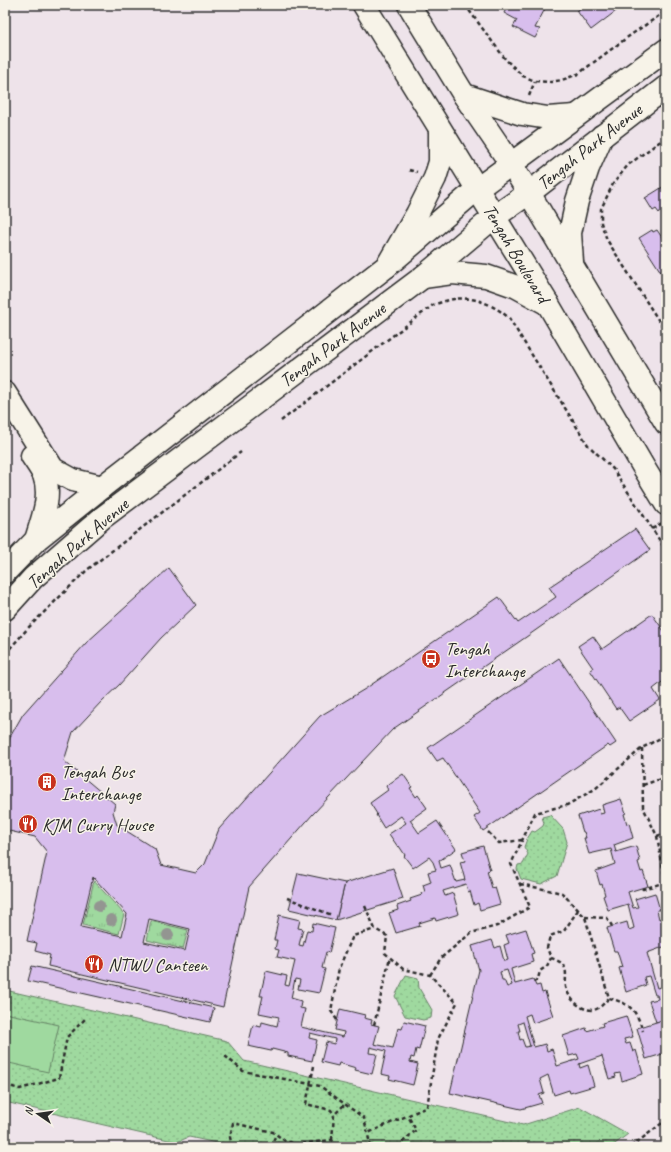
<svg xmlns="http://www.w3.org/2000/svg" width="671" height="1152" font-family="Caveat,sans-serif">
<defs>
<pattern id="grass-tufts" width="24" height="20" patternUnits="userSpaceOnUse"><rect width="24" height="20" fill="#9fd99f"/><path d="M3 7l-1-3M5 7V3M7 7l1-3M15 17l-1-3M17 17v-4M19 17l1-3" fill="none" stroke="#89ba89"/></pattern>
<pattern id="park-dots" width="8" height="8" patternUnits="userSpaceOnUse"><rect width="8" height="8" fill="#9fd99f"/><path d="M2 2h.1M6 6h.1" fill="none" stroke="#89ba89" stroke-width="1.8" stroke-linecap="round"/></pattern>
</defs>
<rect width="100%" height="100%" fill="#eee3ea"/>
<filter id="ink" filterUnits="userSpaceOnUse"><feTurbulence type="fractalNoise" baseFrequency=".025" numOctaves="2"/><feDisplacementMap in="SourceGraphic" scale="8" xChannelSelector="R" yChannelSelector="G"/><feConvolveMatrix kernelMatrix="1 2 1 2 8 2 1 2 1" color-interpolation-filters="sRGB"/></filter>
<g filter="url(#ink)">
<!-- grass -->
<g fill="url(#grass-tufts)" stroke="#658265">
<path d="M94,881L124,914L119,934L83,925Z"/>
<path d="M151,921L188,930L183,949L147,940Z"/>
</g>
<!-- park -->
<g fill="url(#park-dots)" stroke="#658265">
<path d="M550,815L563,829L567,842L557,876L541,884L521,879L517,869L518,865L523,864L528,854L524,847L527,839L532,831L535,832L543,826L544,823L542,817Z"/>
<path d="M406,975L418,978L419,988L432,1010L431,1018L423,1020L405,1016L395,996Z"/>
<path d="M5,990L227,1041L244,1061L523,1125L580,1107L628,1134L611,1147H235L189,1137L177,1142L5,1102Z"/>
</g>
<!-- pitch -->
<path fill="#9fd99f" stroke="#658265" d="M5,1013L59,1025L48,1072L5,1062Z"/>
<!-- building -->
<g fill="#d8beed" stroke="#2b2b2b" fill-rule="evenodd">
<path d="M508,5H547L535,28L540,29L535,38L513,27L517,20L504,13Z"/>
<path d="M585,5H624L591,30L577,11Z"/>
<path d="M666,185V208L659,213L656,209L653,211L645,198Z"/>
<path d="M652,230L653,232L657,230L665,242L666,241V280L639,238Z"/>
<path d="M635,529L650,550L529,635L393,729L313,814L249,887L223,1007L48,966L50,955L35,951L37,943L27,941L47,852L35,837L5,830V760L10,737L23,714L86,643L169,568L196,605L161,638L119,685L102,701L73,732L64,761L115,804L113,812L117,825L155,849L161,865L196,873L205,864L219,829L320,716L365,689L499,597L518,623L556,597L549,587ZM93,877L127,914L122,936L81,927ZM149,919L190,929L185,951L144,942Z"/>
<path d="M652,614L666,634V679L653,689L660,700L629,721L619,707L616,709L590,670L593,668L578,646L593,636L602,649Z"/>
<path d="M559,658L616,743L610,747L608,745L483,831L474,817L480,813L443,758L437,761L428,748Z"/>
<path d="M403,774L412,787L410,788L416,797L418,795L427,808L410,820L419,833L437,821L456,849L439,861L441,868L450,865L456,882L465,880L460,862L465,861L462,852L483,846L490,870L487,871L492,888L495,887L500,904L480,910L478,903L474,905L470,891L468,892L466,884L443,891L445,896L453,893L459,914L436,921L435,918L419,923L420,926L396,933L389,913L398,910L397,906L411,901L410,899L422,895L421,893L425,892L423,885L431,882L428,872L436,870L433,862L429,857L413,868L404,856L405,855L399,846L398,847L389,834L406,823L401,816L384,828L376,815L377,814L370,803L388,790L386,786Z"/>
<path d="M621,799L626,813L624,814L627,824L629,823L633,838L614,845L616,852L636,846L640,861L638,862L641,872L643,871L648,886L628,892L633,908L638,907L635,899L655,893L660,910H657L659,919L666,917V946L647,953L657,988L666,985V1019L656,1022L649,1001L658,999L657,995H655L649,976L644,977L646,985L626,992L619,968L622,967L617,951H614L607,928L627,922L629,930L634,928L628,904L608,910L603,896L605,895L602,884L600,885L596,871L615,864L611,849L589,854L584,838H586L584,832H583L578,816L599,809L600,814L604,813L602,805Z"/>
<path d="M666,813V825L663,814Z"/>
<path d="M393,868L403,899L336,920L345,883Z"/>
<path d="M298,873L345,883L336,920L289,909Z"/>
<path d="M279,915L300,920L298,928L303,929L299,945L303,946L307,930L312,931L313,923L335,928L329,953L326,952L322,968L325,969L319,993L298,989L300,980L295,979L291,998L301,1001L300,1008L305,1009L301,1027L343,1037L344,1032L335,1030L340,1009L365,1015L364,1018L372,1020L371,1024L379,1026L374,1044L393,1048L398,1028L402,1029L404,1021L425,1026L419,1050L416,1049L414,1058L411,1057L410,1062L418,1064L413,1085L389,1079L390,1076L381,1074L386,1051L370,1047L369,1053L377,1054L372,1074L355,1070L356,1068L339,1063L338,1066L321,1062L326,1042L334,1044L335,1039L310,1033L309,1038L317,1040L312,1061L288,1056V1053L272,1049L271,1051L248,1046L253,1025L261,1027L262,1022L277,1026L279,1017L259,1013L263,996H260L266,971L287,976L285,985L289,986L295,961L277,957L279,950L275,949L277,940H274Z"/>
<path d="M526,929L534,953L531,954L533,962L511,969L515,984L533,979L536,986L540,985L542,993L545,992L553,1016L533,1023L530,1014L525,1016L534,1047L545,1044L547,1051L552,1049L557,1066L579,1059L577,1054L569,1056L563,1036L586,1028L587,1031L603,1026L602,1023L626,1016L633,1037L624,1039L626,1044L630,1043L633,1052L636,1050L643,1074L622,1081L620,1073L615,1074L616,1077L609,1079L602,1056L579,1064L580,1068L588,1065L594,1086L570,1093L569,1090L554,1095L548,1075L540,1079L544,1093L539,1095L542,1103L521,1109L450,1093L479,970L472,946L492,940L495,948L500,946L504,961L508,960L504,945L509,943L506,935ZM507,970L512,985L507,987L504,980H502L500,972ZM523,1022L530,1046L525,1047L522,1039L520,1040L518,1031H520L518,1024Z"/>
<path d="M32,966L214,1008L210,1022L28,981Z"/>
<path d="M666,1019V1053L646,1059L637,1028Z"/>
</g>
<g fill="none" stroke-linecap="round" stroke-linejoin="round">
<!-- minor casing -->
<g stroke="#2b2b2b" stroke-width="25">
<g id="minor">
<path d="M423,277L452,273L486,276L517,287L548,304"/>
<path d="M5,393L53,469L73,480L102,487"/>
<path d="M32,456C36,462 41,469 44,475C52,497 42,519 36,540"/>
<path d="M5,572L36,540L102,487L387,266L477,189L666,50"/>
<path d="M5,609L33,578L102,518L423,277L494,217L529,193L666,87"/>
</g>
</g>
<!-- major casing -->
<g stroke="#2b2b2b" stroke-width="25">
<g id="major">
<path d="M364,5L548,304L644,468L666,504"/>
<path d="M409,5L464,95L511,164L529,193L666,423"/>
<path d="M464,95L522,114L548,118L575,116"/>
<path d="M572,262L570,233L577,201L588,168L602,136"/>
<path d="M387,266L417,214L435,178L440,162V131"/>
</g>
</g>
<!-- path -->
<g stroke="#2b2b2b" stroke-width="2.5" stroke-dasharray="4 3" stroke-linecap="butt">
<path d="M465,5L506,60L523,76L535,81L551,82L562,80L578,74L632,34L666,11"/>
<path d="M529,96L535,81"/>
<path d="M666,137L628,165L613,184L601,209V223L607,240L666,332"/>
<path d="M409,170L417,172"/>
<path d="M281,421L433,305C439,303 447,300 454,299C475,296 494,305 509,318L588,445L613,469L666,550"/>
<path d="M652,529L662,523"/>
<path d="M5,654L29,627L87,570L241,452"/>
<path d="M642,748L643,807L657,836L664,874L666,875"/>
<path d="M643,785L666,777"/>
<path d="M488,832L499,843L522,840"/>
<path d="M657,836L666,833"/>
<path d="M520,884L562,893L585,917L609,998C630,1004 636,1009 643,1031"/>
<path d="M642,888L643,889L666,882"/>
<path d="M287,898L332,915"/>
<path d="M365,906L375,929L387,936L385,953L403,969L430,975L457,1003L438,1039L427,1107L368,1133"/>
<path d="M578,910L564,931L550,936L547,948L551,958C556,960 563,962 565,968C567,974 565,981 566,987C568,998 580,1010 592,1010C599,1010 604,1003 609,998"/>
<path d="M585,917L607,918L612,926"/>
<path d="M430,975L441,958L471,933L497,926L530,907L511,864L535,813L567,805L595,789L642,748L666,735"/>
<path d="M534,982L538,979L540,971L547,966L551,958"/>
<path d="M337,1020L331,1011L339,968L353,936L375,929"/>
<path d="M374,1025L390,957"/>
<path d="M225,1056L243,1071L320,1086L364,1118L370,1144L375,1147"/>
<path d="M314,1066L306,1104L331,1110L334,1115"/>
<path d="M5,1085L20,1089L59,1078L67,1037L85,1019"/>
<path d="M332,1140L334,1115L345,1104"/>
<path d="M232,1147L230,1137L233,1123L273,1132L285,1141L298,1144L332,1140L338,1147"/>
<path d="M270,1147L276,1135"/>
<path d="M397,1147L416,1130L408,1116"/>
<path d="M631,1147L666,1120"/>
</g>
<!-- minor -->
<use href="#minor" stroke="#f7f3e8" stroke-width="22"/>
<!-- major -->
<use href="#major" stroke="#f7f3e8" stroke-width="22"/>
</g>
<!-- trees -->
<g fill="#939591">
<circle cx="99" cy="906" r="6"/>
<circle cx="111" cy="920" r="6"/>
<circle cx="168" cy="935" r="6"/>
</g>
</g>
<!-- icons -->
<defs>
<g id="bus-disc" transform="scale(1)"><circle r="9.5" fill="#c8321e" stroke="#f7f3e8"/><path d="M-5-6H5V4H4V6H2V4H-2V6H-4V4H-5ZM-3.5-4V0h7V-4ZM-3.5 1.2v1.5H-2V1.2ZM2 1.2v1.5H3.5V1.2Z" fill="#fff"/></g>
<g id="building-disc" transform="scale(1)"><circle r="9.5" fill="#c8321e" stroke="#f7f3e8"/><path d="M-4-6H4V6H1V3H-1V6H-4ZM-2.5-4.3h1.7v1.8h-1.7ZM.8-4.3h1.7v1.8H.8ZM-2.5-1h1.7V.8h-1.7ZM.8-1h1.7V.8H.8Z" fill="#fff"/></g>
<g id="restaurant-disc" transform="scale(1)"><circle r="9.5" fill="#c8321e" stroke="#f7f3e8"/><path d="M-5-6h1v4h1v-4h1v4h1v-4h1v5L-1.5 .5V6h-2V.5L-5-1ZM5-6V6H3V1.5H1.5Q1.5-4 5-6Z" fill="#fff"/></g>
</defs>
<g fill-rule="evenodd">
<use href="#bus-disc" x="431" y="659"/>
<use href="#building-disc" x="47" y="782"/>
<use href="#restaurant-disc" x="28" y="824"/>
<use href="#restaurant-disc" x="94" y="964"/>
</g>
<g text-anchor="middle" stroke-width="3" stroke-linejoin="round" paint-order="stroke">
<!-- street labels -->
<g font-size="19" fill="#2b2b2b" stroke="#f7f3e8">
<text transform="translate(589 146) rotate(-38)" y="7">Tengah Park Avenue</text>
<text transform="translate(517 253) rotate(59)" y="7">Tengah Boulevard</text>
<text transform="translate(332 344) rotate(-37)" y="7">Tengah Park Avenue</text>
<text transform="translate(77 543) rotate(-41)" y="7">Tengah Park Avenue</text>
</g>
<!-- poi labels -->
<g font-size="19" fill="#2b2b2b" stroke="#f7f3e8" text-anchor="start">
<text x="445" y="655">Tengah<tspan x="445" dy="22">Interchange</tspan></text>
<text x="61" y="778">Tengah Bus<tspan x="61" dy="22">Interchange</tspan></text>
<text x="42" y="831">KJM Curry House</text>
<text x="108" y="971">NTWU Canteen</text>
</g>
</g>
<!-- margin -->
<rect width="671" height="1152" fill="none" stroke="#f7f3e8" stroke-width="20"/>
<rect x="10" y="10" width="651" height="1132" fill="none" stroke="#2b2b2b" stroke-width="1.5" filter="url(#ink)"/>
<!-- north arrow -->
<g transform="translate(38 1114) rotate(283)" stroke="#f7f3e8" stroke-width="3" paint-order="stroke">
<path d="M0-3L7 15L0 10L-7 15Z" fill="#2b2b2b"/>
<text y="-6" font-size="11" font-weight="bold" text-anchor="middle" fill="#2b2b2b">N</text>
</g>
</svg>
